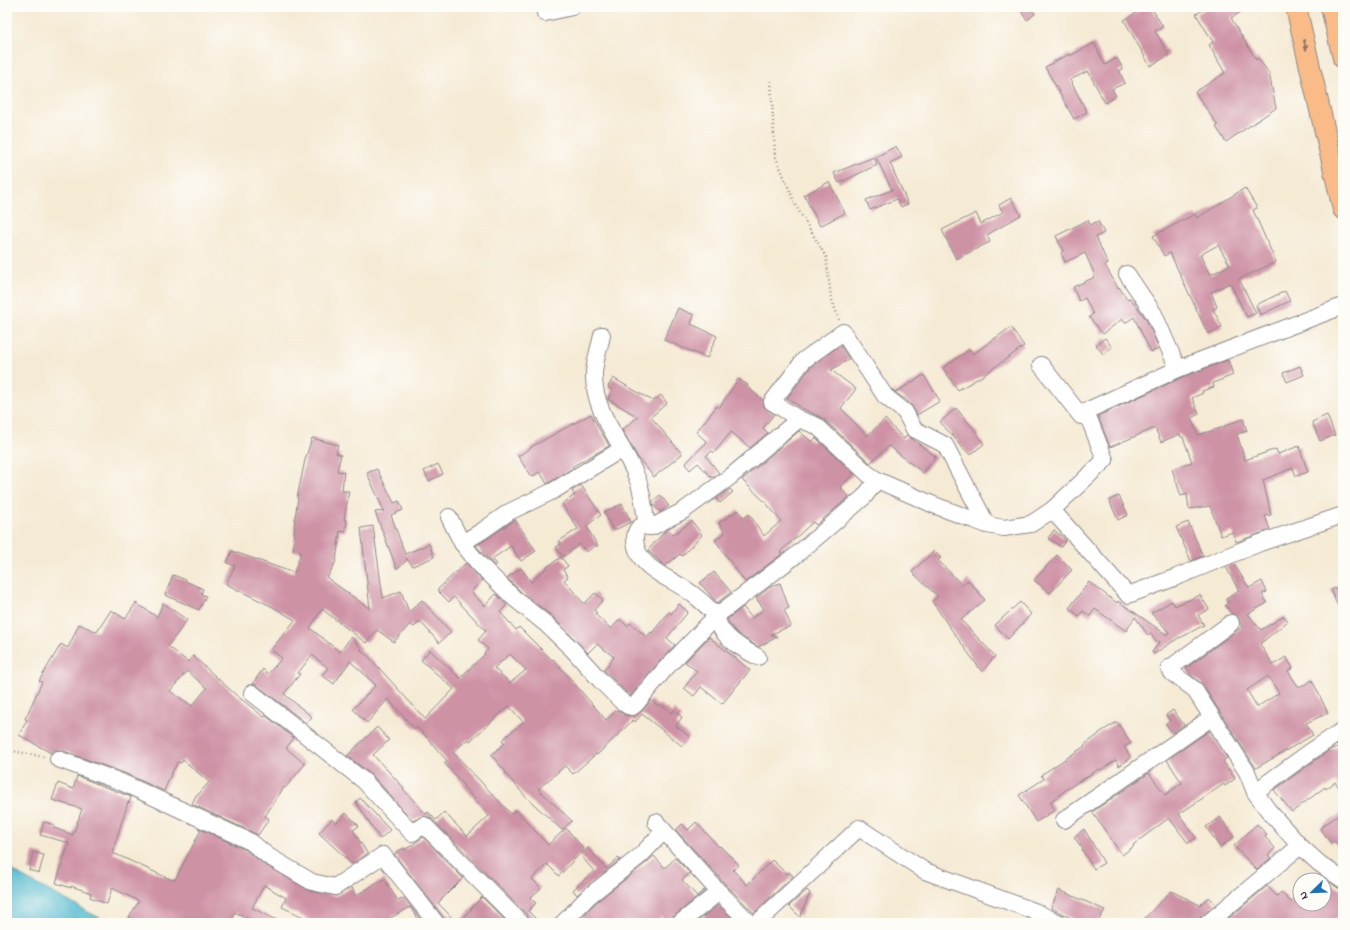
<svg xmlns="http://www.w3.org/2000/svg" width="1350" height="930" font-family="'Indie Flower',sans-serif">
<rect width="100%" height="100%" fill="#fdfcf7"/>
<filter id="ink" filterUnits="userSpaceOnUse"><feTurbulence type="fractalNoise" baseFrequency=".025" numOctaves="2"/><feDisplacementMap in="SourceGraphic" scale="8" xChannelSelector="R" yChannelSelector="G"/><feConvolveMatrix kernelMatrix="1 2 1 2 8 2 1 2 1" color-interpolation-filters="sRGB"/></filter>
<filter id="wash" filterUnits="userSpaceOnUse"><feTurbulence type="fractalNoise" baseFrequency=".012" numOctaves="4" result="noise"/><feDisplacementMap in="SourceGraphic" scale="16" xChannelSelector="R" yChannelSelector="G"/><feGaussianBlur stdDeviation="0.9" result="paint"/><feColorMatrix in="noise" values="0 0 0 0 0 0 0 0 0 0 0 0 0 0 0 0 0 1.4 0 .05"/><feComposite in="paint" operator="in"/></filter>
<g filter="url(#wash)">
<rect width="100%" height="100%" fill="#f5ead4"/>
<!-- water -->
<path fill="#51b9cf" stroke="#3a6e85" d="M7,867L21,876L109,923H19L7,917Z"/>
<g id="blocks">
<!-- building -->
<g fill="#ce92a5" fill-rule="evenodd">
<path d="M1018,7H1030L1035,14L1027,20Z"/>
<path d="M1146,7H1151L1163,27L1155,31L1169,55L1150,66L1124,20Z"/>
<path d="M1209,7H1250L1231,18L1256,60L1258,58L1269,73L1276,108L1226,142L1216,127L1218,126L1195,92L1225,73L1209,45L1213,42L1196,14Z"/>
<path d="M1094,43L1105,65L1117,58L1123,69L1119,71L1125,83L1112,89L1116,96L1105,103L1088,71L1070,80L1087,112L1074,119L1045,67L1069,54L1070,56Z"/>
<path d="M896,146L902,157L890,163L908,204L901,207L897,199L870,210L866,200L892,190L876,157Z"/>
<path d="M874,157L877,165L839,183L834,173Z"/>
<path d="M829,182L845,213L820,226L804,195Z"/>
<path d="M1245,188L1257,208L1253,210L1276,262L1239,279L1256,313L1247,317L1230,283L1211,292L1217,307L1213,309L1222,327L1208,334L1170,253L1164,256L1153,236L1195,214L1197,218ZM1218,245L1230,265L1210,275L1200,255Z"/>
<path d="M1011,198L1021,215L987,235L990,242L956,259L942,230L976,213L981,224L1003,212L999,205Z"/>
<path d="M1088,220L1090,225L1098,221L1104,233L1096,237L1108,264L1105,265L1118,288L1119,287L1127,299L1130,298L1146,319L1159,349L1151,352L1134,317L1125,323L1122,319L1103,334L1089,317L1093,314L1085,298L1079,301L1073,287L1095,277L1094,273L1085,253L1065,262L1061,253L1063,251L1056,236Z"/>
<path d="M1285,291L1290,301L1260,315L1256,305Z"/>
<path d="M678,308L694,315L691,324L717,336L707,358L664,340Z"/>
<path d="M1011,327L1024,346L984,375L958,390L943,368L970,349L973,354Z"/>
<path d="M1105,338L1112,347L1103,354L1096,345Z"/>
<path d="M840,345L849,359L831,370L856,389L841,408L867,436L885,419L904,439L907,435L936,457L923,473L889,446L870,463L824,419L802,408L787,398L811,367Z"/>
<path d="M1228,360L1233,375L1213,383L1214,387L1202,391L1203,393L1192,398L1199,414L1191,418L1198,435L1224,427V426L1243,419L1247,431L1237,434L1245,460L1276,449L1278,454L1299,446L1308,472L1296,476L1293,468L1263,480L1271,515L1265,516L1270,530L1236,542L1233,532L1221,536L1210,506L1189,509L1187,494L1181,496L1172,469L1192,462L1183,437H1181L1180,434L1161,442L1155,428L1110,447L1098,416L1185,376Z"/>
<path d="M1300,366L1304,375L1287,382L1283,373Z"/>
<path d="M924,375L940,401L917,415L911,405L904,398H903L892,390V389L896,392Z"/>
<path d="M613,378L653,401L661,395L667,403L651,417L682,454L654,477L639,459L622,430L638,417L608,399L612,390L608,387Z"/>
<path d="M738,379L748,385L747,387L763,400L764,407L774,414L763,428L768,433L750,448L731,432L714,453L712,451L706,456L719,473L712,478L698,463L690,470L685,464L707,442L696,432L717,406L719,408Z"/>
<path d="M956,408L978,434L977,435L984,444L970,455L940,422Z"/>
<path d="M591,414L603,436H604L609,446L573,466V468L547,484L540,472L531,477L518,456L531,448V447Z"/>
<path d="M1327,415L1335,435L1320,441L1312,422Z"/>
<path d="M799,431L812,442L816,438L854,474L840,487L849,497L816,525L813,522L780,552L782,554L745,582L715,540L725,533L719,523L738,510L744,518L749,514L764,536L781,521L766,503L742,480Z"/>
<path d="M312,438L338,445L336,453L341,455L337,471L344,472L342,491H349L344,520H347L345,532L340,531L336,561L327,578L370,609L361,528L373,526L383,598L401,591L409,612L422,600L451,632L439,643L420,621L414,627L410,624L394,642L377,630L366,643L322,609L310,628L340,652L351,637L362,649L361,650L370,658L425,719L454,689L421,660L430,650L460,678L485,654H484L488,649L478,640L486,631L454,597L449,602L437,590L466,563L482,580L471,592L485,606L496,594L507,605L500,612L516,630L519,627L552,660L553,659L606,720L617,710L625,715L634,716L642,711L651,700L658,706L660,704L672,713L674,710L682,717L676,726L690,737L682,746L642,714L635,722L633,720L597,755L596,754L573,774L565,766L538,789L572,821L562,830L526,797L505,773L506,772L491,755L505,743L502,740L523,722L509,706L470,741L468,739L453,752L511,814L516,810L548,845L566,828L584,849L559,876L547,864L532,879L541,888L530,898L536,903L528,911L540,923H530L528,916L431,818L423,816L413,821L371,774L347,756L377,727L389,740L373,755L404,788L403,789L426,814L428,812L436,820L444,812L467,836L489,816L463,786L464,785L444,763L447,761L424,734L417,727L415,729L388,699L367,723L353,709L376,685L350,661L334,684L322,675L328,668L312,655L298,673L300,674L284,694L312,717L306,723L258,686L253,683L263,669L268,674L282,658L271,650L295,620L273,607L226,584L235,566L227,563L232,551L294,573L301,552L293,551L295,535H294L295,518L298,498H297L305,460ZM510,654L526,670L510,683L494,668Z"/>
<path d="M438,464L443,474L429,481L424,471Z"/>
<path d="M377,469L394,503L399,501L403,510L391,515L405,554L429,544L434,557L413,566L406,558L407,560L397,569L375,512L384,511L367,473Z"/>
<path d="M581,485L601,515L586,526L598,546H595L586,552L580,544L563,557L556,547L561,544L559,541L578,529L562,504L575,495L572,491Z"/>
<path d="M730,489L733,492L720,503L716,499Z"/>
<path d="M660,495L669,506L660,512L653,505V501Z"/>
<path d="M1119,496L1128,515L1118,520L1109,500Z"/>
<path d="M622,504L631,522L613,531L604,512Z"/>
<path d="M515,520L536,551L521,561L511,546L492,559L497,564L495,566L476,546Z"/>
<path d="M692,521L702,535L682,556L680,554L665,566L650,553L648,550L665,531L668,529L673,535Z"/>
<path d="M1188,522L1203,556L1191,561L1176,527Z"/>
<path d="M1054,530L1066,540L1061,547L1048,538Z"/>
<path d="M934,551L941,558L938,560L962,585L968,580L985,600L961,620L995,656L982,672L946,622L932,601L938,597L912,572Z"/>
<path d="M1057,555L1072,570L1050,593L1034,580Z"/>
<path d="M561,557L568,566L563,570L568,577L564,580L584,604L595,593L603,600L594,610L597,613L595,614L611,629L620,619L627,626L630,623L647,637L651,632L652,633L669,612L671,614L679,604L688,612L667,638L675,645L658,663L630,696L604,670L614,657L597,644L588,653L553,617L521,592L507,578L521,568L531,582L547,567Z"/>
<path d="M1234,564L1249,588L1262,581L1267,592L1262,594L1267,603L1248,614L1261,630L1284,616L1288,621L1260,644L1273,665L1286,657L1293,668L1288,671L1299,688L1312,680L1328,713L1306,723L1313,735L1256,768L1202,684L1191,675L1186,668L1242,627L1238,617L1232,614L1225,605L1228,603L1226,599L1239,591L1226,567ZM1268,676L1279,693L1257,707L1247,690Z"/>
<path d="M714,572L731,592L717,603L700,583Z"/>
<path d="M173,575L186,580L185,581L203,589L201,594L206,596L199,610L165,595Z"/>
<path d="M1089,582L1117,603L1118,601L1167,635L1169,632L1151,613L1172,601L1175,606L1200,595L1209,609L1198,615L1204,625L1180,638V637L1154,654L1152,652L1160,642V641L1157,643L1151,633L1148,635L1135,617L1126,631L1095,609L1090,616L1083,611L1079,616L1069,608Z"/>
<path d="M780,583L789,608L784,610L791,626L771,634L777,637L758,647L738,634L731,626L727,619L743,607L752,618L764,609L756,598L770,587Z"/>
<path d="M1343,584V618L1331,590Z"/>
<path d="M1020,602L1031,614L1008,639L995,625Z"/>
<path d="M136,603L157,617L163,603L187,620L168,646L188,662L193,656L236,695L264,717L266,716L294,738L286,748L305,764L285,788L284,787L265,816L269,819L258,835L192,804L196,795H198L209,782L183,760L181,763L178,762L171,774L164,791L124,773L61,750H56L51,753L19,735L27,720L25,719L42,682L39,681L61,644L68,648L79,624L97,632L111,610L125,619ZM187,671L207,688L192,706L170,691Z"/>
<path d="M709,637L750,670L722,704L701,687L694,696L684,688L697,671L685,662Z"/>
<path d="M1173,710L1184,725L1172,733L1166,724L1170,721L1166,715Z"/>
<path d="M1117,722L1131,743L1124,747L1131,758L1119,766L1116,760L1101,770L1099,769L1067,789L1050,802L1055,810L1036,822L1019,795L1044,779L1041,775L1085,746L1084,745L1099,734V733Z"/>
<path d="M1209,731L1227,758L1223,761L1235,779L1225,786L1224,784L1179,814L1196,838L1188,843L1169,818L1142,838L1133,845L1134,846L1122,855L1092,812L1149,773L1165,795L1182,783L1167,760Z"/>
<path d="M1343,746V793L1335,782L1326,789L1325,787L1292,812L1274,790L1331,749Z"/>
<path d="M77,776L131,797L129,803L128,802L113,850H115L113,853L172,880L173,879L175,880L201,830L198,828L246,850L263,864L310,891L336,896L352,887L355,896L384,879L398,901L404,898L424,923H421L410,907L390,918L394,923H316L282,907L286,898L264,885L252,908L283,923H257L235,912L231,923H140L129,917L139,901L112,888L107,904L90,897L91,893L71,886V888L56,883L69,843L40,835L44,822L55,825L54,828L73,835L82,809L52,800L58,783L73,789Z"/>
<path d="M360,798L390,830L380,839L356,802Z"/>
<path d="M1343,812V853L1334,841L1331,843L1320,828Z"/>
<path d="M346,813L359,826L353,830L367,853V854L352,864L319,833L332,819L336,823Z"/>
<path d="M1220,817L1234,837L1220,847L1206,827Z"/>
<path d="M696,822L719,847L720,846L739,865L733,870L747,885L772,860L787,874L789,872L793,876L754,913L726,885L676,830L682,824L688,830Z"/>
<path d="M1257,824L1267,835L1265,837L1275,848L1268,855L1271,858L1257,870L1234,846Z"/>
<path d="M1084,829L1104,863L1094,869L1082,850L1083,849L1074,837Z"/>
<path d="M423,837L463,878L438,903L457,923H445L443,917L394,854L404,848L405,850Z"/>
<path d="M588,848L606,869L618,858L620,860L577,895L573,890L594,871L580,855Z"/>
<path d="M33,852L44,855L39,873L29,870Z"/>
<path d="M654,856L665,868L675,858L690,873L682,880L697,896L704,890L705,891L674,916L671,919V923H666L661,917L655,923H576L595,903L646,863Z"/>
<path d="M1324,878L1338,888L1343,889V912L1332,923H1223L1267,886L1277,896L1281,892L1291,902L1300,893V904H1324Z"/>
<path d="M807,890L810,893L800,917L789,906Z"/>
<path d="M1059,890L1105,910L1097,923H1081L1051,908Z"/>
<path d="M1171,891L1200,905L1209,897L1216,904L1202,916L1199,919V923H1140Z"/>
<path d="M482,897L508,923H458Z"/>
<path d="M718,905L737,923H702L699,920Z"/>
</g>
</g>
</g>
<g filter="url(#ink)">
<use href="#blocks" fill-opacity="0" stroke="#8c8688" stroke-width="1"/>
<g fill="none" stroke-linecap="round" stroke-linejoin="round">
<!-- minor casing -->
<g stroke="#8c8688" stroke-width="18">
<g id="minor">
<path d="M545,13L572,7"/>
<path d="M1127,274L1154,314L1178,369"/>
<path d="M602,335C600,347 594,362 594,374C593,414 623,442 637,478C643,492 644,510 647,526L648,527H652L683,511L730,477L799,419L817,426L868,474L877,480L934,505L987,525L1004,528L1031,524L1052,510L1128,595L1174,578L1260,543L1343,515"/>
<path d="M1041,365L1081,416L1086,411L1178,369L1343,306"/>
<path d="M799,419L772,402L804,360L843,332L885,396L905,412L914,429L945,445L987,525"/>
<path d="M1052,510L1105,460L1086,411"/>
<path d="M449,517L462,543L479,564L515,599L546,624L572,649L600,680L620,700L628,706L632,707L636,704L665,669L716,616L795,556L864,497L877,480"/>
<path d="M647,524C638,526 635,530 635,539C636,571 676,579 695,596C702,602 710,608 715,615C718,619 718,623 720,627C728,641 744,650 758,657"/>
<path d="M462,543L482,531L509,512L553,491L622,449"/>
<path d="M1231,623L1174,665L1169,668L1172,673L1194,689L1247,772L1255,792L1268,810L1300,846L1320,864L1343,880"/>
<path d="M252,693L364,781L412,833L424,825L521,923"/>
<path d="M58,759L121,782L251,842L268,856L312,882L335,887L383,855L436,923"/>
<path d="M1255,792L1310,752L1343,730"/>
<path d="M1064,820L1211,718"/>
<path d="M656,822L719,892L750,923"/>
<path d="M563,923L589,896L640,856L664,831"/>
<path d="M680,923L719,892"/>
<path d="M757,923L859,828L925,871L1034,911L1059,923"/>
<path d="M1208,923L1300,846"/>
</g>
</g>
<!-- major casing -->
<g stroke="#8c8688" stroke-width="22">
<g id="major">
<path d="M1296,7L1343,209"/>
<path d="M1331,7L1343,58"/>
</g>
</g>
<!-- path -->
<g stroke="#8c8688" stroke-width="2.5" stroke-dasharray="1 3" stroke-linecap="butt">
<path d="M771,81L775,155L796,206L826,257L831,297L839,320"/>
<path d="M7,750L45,757"/>
</g>
<!-- minor -->
<use href="#minor" stroke="#fff" stroke-width="16"/>
<!-- major -->
<use href="#major" stroke="#f9bc89" stroke-width="20"/>
</g>
<!-- one-way arrows -->
<defs><path id="oneway-solid" d="M-6-.8H1V-3.2L6.5 0L1 3.2V.8H-6Z"/></defs>
<use fill="#8e6f62" href="#oneway-solid" transform="translate(1305 45) rotate(77)"/>
</g>
<!-- margin -->
<rect width="1350" height="930" fill="none" stroke="#fdfcf7" stroke-width="24"/>
<!-- north arrow -->
<g transform="translate(1312 892) rotate(247)"><circle r="19" fill="#fdfcf7" stroke="#a5a5ac"/>
<path d="M0-3L7 15L0 10L-7 15Z" fill="#1f6fb2"/>
<text y="-6" font-size="11" font-weight="bold" text-anchor="middle" fill="#22223b">N</text>
</g>
</svg>
